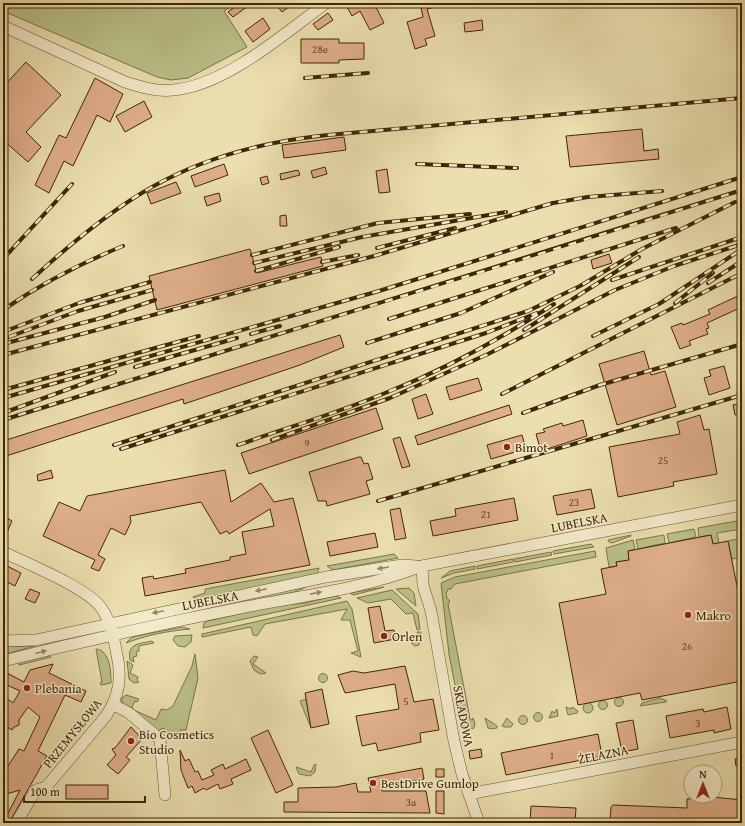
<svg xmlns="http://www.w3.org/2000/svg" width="745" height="826" font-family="'Gentium Book Plus',serif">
<rect width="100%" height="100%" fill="#ecdfaf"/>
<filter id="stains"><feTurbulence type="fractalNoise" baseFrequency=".005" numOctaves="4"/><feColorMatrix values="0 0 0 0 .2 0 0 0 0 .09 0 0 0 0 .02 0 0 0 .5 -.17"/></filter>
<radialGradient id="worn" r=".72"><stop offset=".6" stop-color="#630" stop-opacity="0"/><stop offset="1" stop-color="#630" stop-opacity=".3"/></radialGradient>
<!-- green -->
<g fill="#bac188" stroke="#7c7446">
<path d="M3,3H236L224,11L247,47L188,78L171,80L157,77L3,11Z"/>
<path d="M742,520V529L717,533L719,543L713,544L711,535L699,537L698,528Z"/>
<path d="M694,529L696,537L669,543L667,534Z"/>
<path d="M631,535V536L612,543L609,542L608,540Z"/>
<path d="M664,535L665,543L638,549L636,540Z"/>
<path d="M742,538V557L732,559L728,541Z"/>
<path d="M633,540L635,549L628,551L629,560L616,562L617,566L609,567L606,548Z"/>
<path d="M591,544L594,547L554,554L553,551Z"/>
<path d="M595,551L596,557L455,584L451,589H448L446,594L447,598L450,601L448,604L470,719L472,720L473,718L475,724L474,728L466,730L463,727L449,654L441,583L455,577Z"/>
<path d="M551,552L552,555L515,562L514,559Z"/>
<path d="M394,554L398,558L333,570L327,566Z"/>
<path d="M513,559V562L477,569V566Z"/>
<path d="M475,566V569L454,573L441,578L450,571Z"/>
<path d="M319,568L317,574L206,598L197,599L193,597L205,593V589Z"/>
<path d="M306,587L295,592L198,613V611L213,605Z"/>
<path d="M384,587L354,595L351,594V593Z"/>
<path d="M409,588L414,593L416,606L396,589Z"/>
<path d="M392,590L418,614L420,629L417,630L413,613L406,614L391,599L368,603L357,598Z"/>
<path d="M335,596L341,598L203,628L204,623L208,621L274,606L305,603Z"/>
<path d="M347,601L352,609L361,657L351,653L358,651L350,620H341L347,609L265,624L257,636L253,635L251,627L202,637V634Z"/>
<path d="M182,627L190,629C168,631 147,635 126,643L132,637Z"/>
<path d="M417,632H421L419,645L415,646L412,644L410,636L418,634Z"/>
<path d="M192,635L191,642L185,647L178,646L173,640L175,636Z"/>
<path d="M152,641L154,643L139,646V651L136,652L137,656L133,657L134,662L130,660C127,643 139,644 152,641Z"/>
<path d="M3,646H35L3,655Z"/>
<path d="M96,649C110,650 111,672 111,683L101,685L100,683L102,682Z"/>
<path d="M195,654L198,678L186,730H180V736H170L163,728L158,731L122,704V698L126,695L139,699L137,702L135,701L132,707L134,710L156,720L161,709L167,710L173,706L192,666Z"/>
<path d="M50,655L51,657L19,665V662Z"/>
<path d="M254,656L258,657L253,664L266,673L260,674L254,670L250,661Z"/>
<path d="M127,661L133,665L130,673L138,677L137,680L139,682L134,683L129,679Z"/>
<circle cx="323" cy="678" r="4.5"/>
<circle cx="619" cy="702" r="4.5"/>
<path d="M660,698L667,701L666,702L640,706L642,703Z"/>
<path d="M306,699L311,728L300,701Z"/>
<circle cx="603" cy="705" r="4.5"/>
<circle cx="588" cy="708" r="5"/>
<path d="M566,707L571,709L572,707L578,711L577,713L568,715Z"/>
<path d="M557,709L558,716L549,718L552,711L554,713Z"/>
<circle cx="538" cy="717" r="4.5"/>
<circle cx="523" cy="720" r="4.5"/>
<path d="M485,718L497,726V728L492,729L488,728Z"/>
<path d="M507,718L513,724L511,727H505L502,726Z"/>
<path d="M316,764L315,772L310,776L299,774L296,767L311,772L314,765Z"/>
</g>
<!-- building -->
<g fill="#dfae8a" stroke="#3f2705">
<path d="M240,3H252L233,17L228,12Z"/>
<path d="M275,3H294L282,12Z"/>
<path d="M351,3H374L384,23L370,30L360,11L352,16L346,5Z"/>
<path d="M420,3H441V6L427,9L435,36L425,39L427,45L415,49L407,22L423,17Z"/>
<path d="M328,13L333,20L318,30L313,24Z"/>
<path d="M263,18L270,29L253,42L245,31Z"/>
<path d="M482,20L483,30L465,32L464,23Z"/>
<path d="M301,39H339V43H364V59L339,60V63H301Z"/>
<path d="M26,62L61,95L26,132L41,147L28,162L3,140V87Z"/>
<path d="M95,78L123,94L110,122L97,115L73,166L64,161L49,193L35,185L59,135L66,138Z"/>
<path d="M144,101L152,117L125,132L116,116Z"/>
<path d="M642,129L644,151L658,149L659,159L570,167L566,136Z"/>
<path d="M344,137L346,150L284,158L282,145Z"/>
<path d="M224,164L228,175L195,187L191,176Z"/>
<path d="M325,167L327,174L313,178L311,171Z"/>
<path d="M387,169L390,192L379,193L376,171Z"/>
<path d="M298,170L300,175L281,180L280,174Z"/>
<path d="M267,176L269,183L262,185L260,178Z"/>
<path d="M176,182L181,193L151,204L147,193Z"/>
<path d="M219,193L221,201L207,206L204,197Z"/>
<path d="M286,215L287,226H280V216Z"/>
<path d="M250,249L257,273L321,257L323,266L157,310L149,276Z"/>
<path d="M609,254L612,263L593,269L591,260Z"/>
<path d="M742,294V307L707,323L709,328L706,329L708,334L689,341L691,345L680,349L671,327L682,323L683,325L710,314L708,310Z"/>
<path d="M340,335L344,347L300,365L184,404L183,399L3,457V441Z"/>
<path d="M644,351L651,375L665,371L676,407L617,425L599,364Z"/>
<path d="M724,366L730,388L709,395L704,378L711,376L709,370Z"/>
<path d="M478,378L482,390L450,400L446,387Z"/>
<path d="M426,394L433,414L418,419L412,399Z"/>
<path d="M742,403V413L735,415L733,405Z"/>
<path d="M509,405L512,414L418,445L415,436Z"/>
<path d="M376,408L383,429L249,474L241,453Z"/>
<path d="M700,415L704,430L709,429L717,474L673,482L674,486L618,497L609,447L680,434L677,422Z"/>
<path d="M583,420L587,436L541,451L536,434L545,432L543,429L562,423L563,426Z"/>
<path d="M522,435L526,449L491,459L487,445Z"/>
<path d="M400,437L410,466L402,468L393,439Z"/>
<path d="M359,457H361L364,464L368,463L373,479L366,481L370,494L327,506L326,501H318L309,472Z"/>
<path d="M51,470L53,478L38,481L37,475Z"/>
<path d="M225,470L231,502L261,483L274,502L293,498L310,565L145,596L142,578L153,576L154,579L186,573L185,569L230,560V557L246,554L242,532L274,526L270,509L229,534L227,531L220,534L201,502L130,516L131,522L125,535L111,528L98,555L105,559L99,571L91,568L95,560L43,536L59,502L80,511L87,496Z"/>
<path d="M591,489L595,508L557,515L553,496Z"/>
<path d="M514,498L518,520L433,536L430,521L456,516L455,509Z"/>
<path d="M400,508L406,538L395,540L390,510Z"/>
<path d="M3,516L12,521L3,541Z"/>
<path d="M375,533L378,547L330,556L327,542Z"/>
<path d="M711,535L713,544L728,541L742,611V681L642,700L640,693L578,705L559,603L606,594L601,569L617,566L616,562L629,560L628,551Z"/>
<path d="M7,566L21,573L15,586L3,580V574Z"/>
<path d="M30,589L40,593L35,603L25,599Z"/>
<path d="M380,606L385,631L394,630L395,639L374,643L368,608Z"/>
<path d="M53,664L49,673L86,691L81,702L65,695L38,751L47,756L9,823H3L20,790L3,795V774L19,749L24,751L40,717L28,707L19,720V725L14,727L12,730L3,724V703L6,698L13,703L20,691L7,685L4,674L7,673L24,682L30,670Z"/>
<path d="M405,666L414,702L433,699L439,730L420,733L421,742L378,751L376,743L362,746L356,716L399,709L395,684L345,693L338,675L353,671L364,673Z"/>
<path d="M322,689L329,724L311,728L305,693Z"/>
<path d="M727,707L731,729L714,733V730L670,738L666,716L703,709L704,712Z"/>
<path d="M633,720L638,749L622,752L616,723Z"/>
<path d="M131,727L142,739L126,757L130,760L118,774L107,765L116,755L112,749L115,748Z"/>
<path d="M268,730L293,785L276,793L251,738Z"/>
<path d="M598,734L602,756L506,775L501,753Z"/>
<path d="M481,749L482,757L470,759L469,751Z"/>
<path d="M180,750L185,761L189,759L195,772L198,771L202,780L214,775L211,770L223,764L225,769L246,759L251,770L231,779L233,784L220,789L218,784L206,790L204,788L195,793L192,786L188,788L181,770Z"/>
<path d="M741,758L742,765L736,766L735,759Z"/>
<path d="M422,768L424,779L381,787L382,791H426L430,813L284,812V802H298V788L336,787L356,783L358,792H371L368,778Z"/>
<rect x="436" y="769" width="8" height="8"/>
<rect x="66" y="785" width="42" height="14"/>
<path d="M436,791H444V814L436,813Z"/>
<path d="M712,797L742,800V823H610L611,807L613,805L687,808V799Z"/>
<path d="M531,806L576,808L575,823H530Z"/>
</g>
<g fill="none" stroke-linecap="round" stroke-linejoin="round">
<!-- minor casing -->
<g stroke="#6a5530" stroke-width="12">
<g id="minor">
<path d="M3,26L125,82C141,87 157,92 173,90C225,86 285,33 326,3"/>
<path d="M3,552C26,563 90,589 102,609C111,622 114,640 117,655C122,678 119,696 106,716L46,787L36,790L16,823"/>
<path d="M422,566L423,585L431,611L454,741L462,774L479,823"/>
<path d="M3,641L36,640L326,577L402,565L417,566"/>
<path d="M3,661C83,641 164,623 245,607C304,596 366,588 422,566L742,505"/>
<path d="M114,705L129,713L160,739L165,795"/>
<path d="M469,794L742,742"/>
</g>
</g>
<!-- minor -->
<use href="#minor" stroke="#f3eacb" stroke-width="11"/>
<!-- rail casing -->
<g stroke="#3f2705" stroke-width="4">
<g id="rail">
<path d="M305,78L368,73"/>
<path d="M417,164L517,168"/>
<path d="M377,248L455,228"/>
<path d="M252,255L378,223L470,214"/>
<path d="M3,259L72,184"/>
<path d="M322,262L358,255"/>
<path d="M254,263L362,237L506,212"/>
<path d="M256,271L339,247"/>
<path d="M32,279C69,245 108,212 152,187C205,157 268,141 328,135L742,98"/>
<path d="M612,280L742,237"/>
<path d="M708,283L742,261"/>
<path d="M675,303L713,273"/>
<path d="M3,310C42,283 79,264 123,246"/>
<path d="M389,319L676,228"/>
<path d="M524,330L639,257"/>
<path d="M3,332L79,303L150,282"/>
<path d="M251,334L280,326"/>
<path d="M593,336L659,304L742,249"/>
<path d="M9,337L78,311L152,290"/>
<path d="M367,343L461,313L553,272"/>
<path d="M3,344L105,317L155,300"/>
<path d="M3,355L374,256L553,203L588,197L662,191"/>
<path d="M135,367L237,338"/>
<path d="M3,390L199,336"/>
<path d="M502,394L742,273"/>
<path d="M3,398L379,291L742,177"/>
<path d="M3,413L115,372"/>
<path d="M523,413L600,385L742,344"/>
<path d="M3,420C249,342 496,269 742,190"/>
<path d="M272,440L390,398L488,354L615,290L674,266L742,244"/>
<path d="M114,445L528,311L580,286L642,249L735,202"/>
<path d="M238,445C289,427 341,412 390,391C448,368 502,338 554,304"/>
<path d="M121,449L486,333L537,313"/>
<path d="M378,501L742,395"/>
</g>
</g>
<!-- rail -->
<use href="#rail" stroke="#f3eacb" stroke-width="2.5" stroke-dasharray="8" stroke-linecap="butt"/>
</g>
<!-- one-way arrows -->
<defs><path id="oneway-solid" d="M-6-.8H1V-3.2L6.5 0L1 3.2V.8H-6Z"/></defs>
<g fill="#998868">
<use href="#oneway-solid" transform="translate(383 568) rotate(171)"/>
<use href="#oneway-solid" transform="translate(261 590) rotate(168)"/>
<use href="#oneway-solid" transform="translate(316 593) rotate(-11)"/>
<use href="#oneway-solid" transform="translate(158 612) rotate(168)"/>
<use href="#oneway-solid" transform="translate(41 652) rotate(-14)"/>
</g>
<!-- markers -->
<g fill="#8f2418" stroke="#f3eacb" stroke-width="1.5">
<circle cx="507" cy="447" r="4"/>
<circle cx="688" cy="615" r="4"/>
<circle cx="384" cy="636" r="4"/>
<circle cx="27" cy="688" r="4"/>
<circle cx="131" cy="741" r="4"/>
<circle cx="373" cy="783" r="4"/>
</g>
<g text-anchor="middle" stroke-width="3" stroke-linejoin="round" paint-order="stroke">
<!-- number labels -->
<g font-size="11" fill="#674926">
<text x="320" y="53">28e</text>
<text x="307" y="447">9</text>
<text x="663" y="464">25</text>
<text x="574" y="506">23</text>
<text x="486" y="518">21</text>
<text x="687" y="650">26</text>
<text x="406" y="705">5</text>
<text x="698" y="727">3</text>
<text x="552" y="759">1</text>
<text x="411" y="806">3a</text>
</g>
<!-- poi labels -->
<g font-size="13" fill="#3f2705" stroke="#f3eacb" text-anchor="start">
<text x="515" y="452">Bimot</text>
<text x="696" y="620">Makro</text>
<text x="392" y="641">Orlen</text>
<text x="35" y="693">Plebania</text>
<text x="139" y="739">Bio Cosmetics<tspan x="139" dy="15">Studio</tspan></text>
<text x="381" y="788">BestDrive Gumlop</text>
</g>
<!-- street labels -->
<g font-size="13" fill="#3f2705" stroke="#f3eacb">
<text transform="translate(579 522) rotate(-11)" y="5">LUBELSKA</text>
<text transform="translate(210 600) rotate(-11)" y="5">LUBELSKA</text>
<text transform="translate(464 716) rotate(79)" y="5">SKŁADOWA</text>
<text transform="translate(72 733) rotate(-51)" y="5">PRZEMYSŁOWA</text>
<text transform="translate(603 754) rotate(-11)" y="5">ŻELAZNA</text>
</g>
</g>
<!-- margin -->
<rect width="745" height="826" fill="none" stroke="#ecdfaf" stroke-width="16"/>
<rect x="4" y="4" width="737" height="818" fill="none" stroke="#3f2705" stroke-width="2"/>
<rect x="8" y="8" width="729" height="810" fill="none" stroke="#3f2705"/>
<!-- north arrow -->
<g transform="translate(703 784)"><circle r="19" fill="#f3eacb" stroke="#ab9c7c"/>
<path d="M0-3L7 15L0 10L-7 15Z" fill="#8f2418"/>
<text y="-6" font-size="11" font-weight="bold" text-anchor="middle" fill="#3f2705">N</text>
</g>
<!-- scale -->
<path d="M24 796v6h121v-6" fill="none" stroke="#3f2705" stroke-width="2"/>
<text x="30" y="796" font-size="12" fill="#3f2705" stroke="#f3eacb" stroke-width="3" paint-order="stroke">100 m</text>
<rect width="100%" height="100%" filter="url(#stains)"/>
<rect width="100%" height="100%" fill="url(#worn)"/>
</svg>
